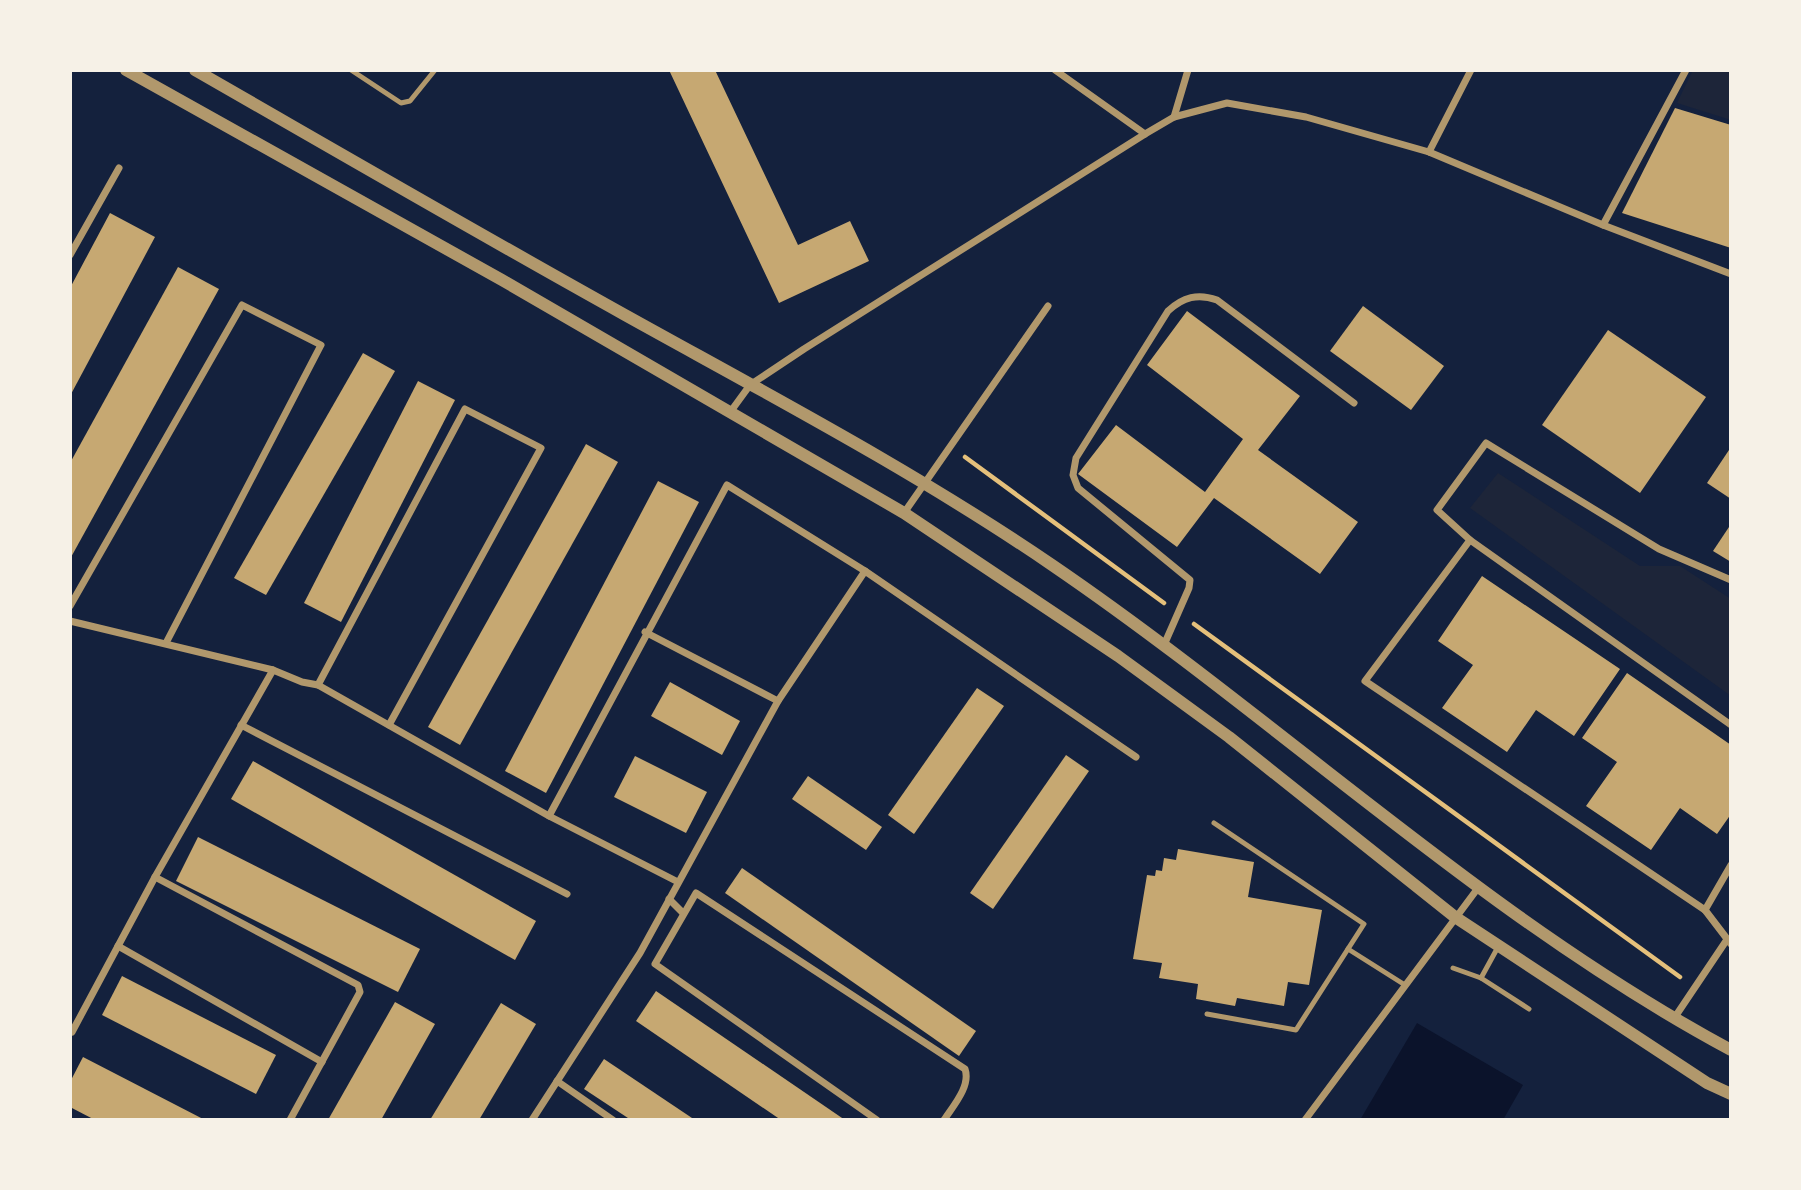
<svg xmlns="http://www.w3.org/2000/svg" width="1801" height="1190" font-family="'Asap Condensed',sans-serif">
<rect width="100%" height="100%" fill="#14213d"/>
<!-- green -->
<g fill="#1d2539">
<path d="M1693,70H1731V120L1677,103Z"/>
<path d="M1498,473L1640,566H1680L1731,599V696L1470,508Z"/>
</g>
<!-- water -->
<path fill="#0b132b" d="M1417,1023L1523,1085L1503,1120H1360Z"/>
<!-- building -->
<g fill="#c6a872">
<path d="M669,70H715L798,245L850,221L869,261L779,303Z"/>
<path d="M1675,108L1731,125V248L1622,213Z"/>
<path d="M110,213L155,237L70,396V288Z"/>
<path d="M178,267L219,289L70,559V463Z"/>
<path d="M1363,306L1444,366L1411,410L1330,351Z"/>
<path d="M1187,311L1300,396L1258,450L1358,522L1320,574L1214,498L1177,547L1078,474L1116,425L1205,492L1243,439L1147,365Z"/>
<path d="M1608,330L1706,397L1640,493L1542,425Z"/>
<path d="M363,353L395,371L266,595L234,578Z"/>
<path d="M418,381L455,400L341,622L304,603Z"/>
<path d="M586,444L618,462L460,745L428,727Z"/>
<path d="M1731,447V499L1707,483Z"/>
<path d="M658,481L699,502L546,793L505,771Z"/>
<path d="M1731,524V562L1713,551Z"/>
<path d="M1482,576L1620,669L1574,736L1536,710L1507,752L1442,708L1473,665L1438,641Z"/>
<path d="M1627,673L1731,745V814L1717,834L1680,808L1651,850L1586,806L1617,762L1582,738Z"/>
<path d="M670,682L740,721L722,755L651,716Z"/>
<path d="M977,688L1004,706L914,834L888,815Z"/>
<path d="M1066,755L1089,771L993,909L970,893Z"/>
<path d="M635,756L707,792L686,833L614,797Z"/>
<path d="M253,761L536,921L515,960L231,799Z"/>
<path d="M808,776L882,827L866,850L792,799Z"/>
<path d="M198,837L420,949L398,992L176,881Z"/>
<path d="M1178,849L1254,862L1248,897L1322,910L1309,985L1288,982L1284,1006L1237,998L1235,1006L1196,999L1198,984L1159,978L1162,963L1133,959L1147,875L1155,876L1156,870L1162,871L1164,858L1176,860Z"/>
<path d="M742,868L976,1031L959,1056L725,893Z"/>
<path d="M122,976L276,1055L256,1094L102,1015Z"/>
<path d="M656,991L845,1120H781L636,1021Z"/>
<path d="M395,1002L435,1024L381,1120H328Z"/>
<path d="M501,1003L536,1024L479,1120H430Z"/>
<path d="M83,1057L205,1120H95L70,1107V1082Z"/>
<path d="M604,1059L695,1120H631L584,1089Z"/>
</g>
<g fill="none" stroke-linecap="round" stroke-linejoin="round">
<!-- path -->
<g stroke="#e5c07b" stroke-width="4.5">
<path d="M965,457L1164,603"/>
<path d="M1194,624L1680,977"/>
</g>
<!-- service -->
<g stroke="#b1986c" stroke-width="5">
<path d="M351,70L401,103L410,101L435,70"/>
<path d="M1348,949L1405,985"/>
<path d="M1453,968L1481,978L1529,1009"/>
<path d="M1481,978L1498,947"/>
<path d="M1207,1014L1296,1030L1364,924L1214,823"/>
</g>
<!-- minor -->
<g stroke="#b1986c" stroke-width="7">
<path d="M1055,70L1145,134"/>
<path d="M1174,117L1188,70"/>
<path d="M1429,152L1471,70"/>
<path d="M1603,225L1686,70"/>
<path d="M70,255L119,168"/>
<path d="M731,411L750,385L804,349L1145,134L1174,117L1227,103L1306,117L1429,152L1603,225L1731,274"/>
<path d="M904,513L1048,306"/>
<path d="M1470,540L1365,681L1705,910L1731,865"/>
<path d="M1731,580L1659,549L1486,443L1437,510L1470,540L1731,725"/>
<path d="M70,606L242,305L321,345L166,643"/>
<path d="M70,621L273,670L302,682L318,685L549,816L678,882"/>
<path d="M645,632L778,701"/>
<path d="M1164,645L1189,588L1190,580L1078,488L1073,475L1076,458L1168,311C1183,297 1198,293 1217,300L1354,403"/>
<path d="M318,685L465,409L541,448L389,725"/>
<path d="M241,725L567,894"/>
<path d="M549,816L727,485L865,571L1136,757"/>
<path d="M155,877L358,985L360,992L290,1120"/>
<path d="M669,899L683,913"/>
<path d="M1705,910L1731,944"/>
<path d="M118,946L322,1062"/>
<path d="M1675,1017L1726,941"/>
<path d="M72,1032L155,877L273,670"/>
<path d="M557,1081L613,1120"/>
<path d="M532,1120L640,953L778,701L865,571"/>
<path d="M877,1120L655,964L696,893L965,1069C971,1086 953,1106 944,1120"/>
<path d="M1305,1120L1478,888"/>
</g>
<!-- tertiary -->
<g stroke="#b1986c" stroke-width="12">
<path d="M126,70L502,280L904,513L1118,656L1229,737L1455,917L1707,1083L1731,1094"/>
<path d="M195,70C338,152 481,235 625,315C769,395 916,472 1052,565C1282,722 1485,918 1731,1050"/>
</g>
</g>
<!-- border -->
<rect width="1801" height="1190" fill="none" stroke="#f6f1e7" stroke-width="144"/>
</svg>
